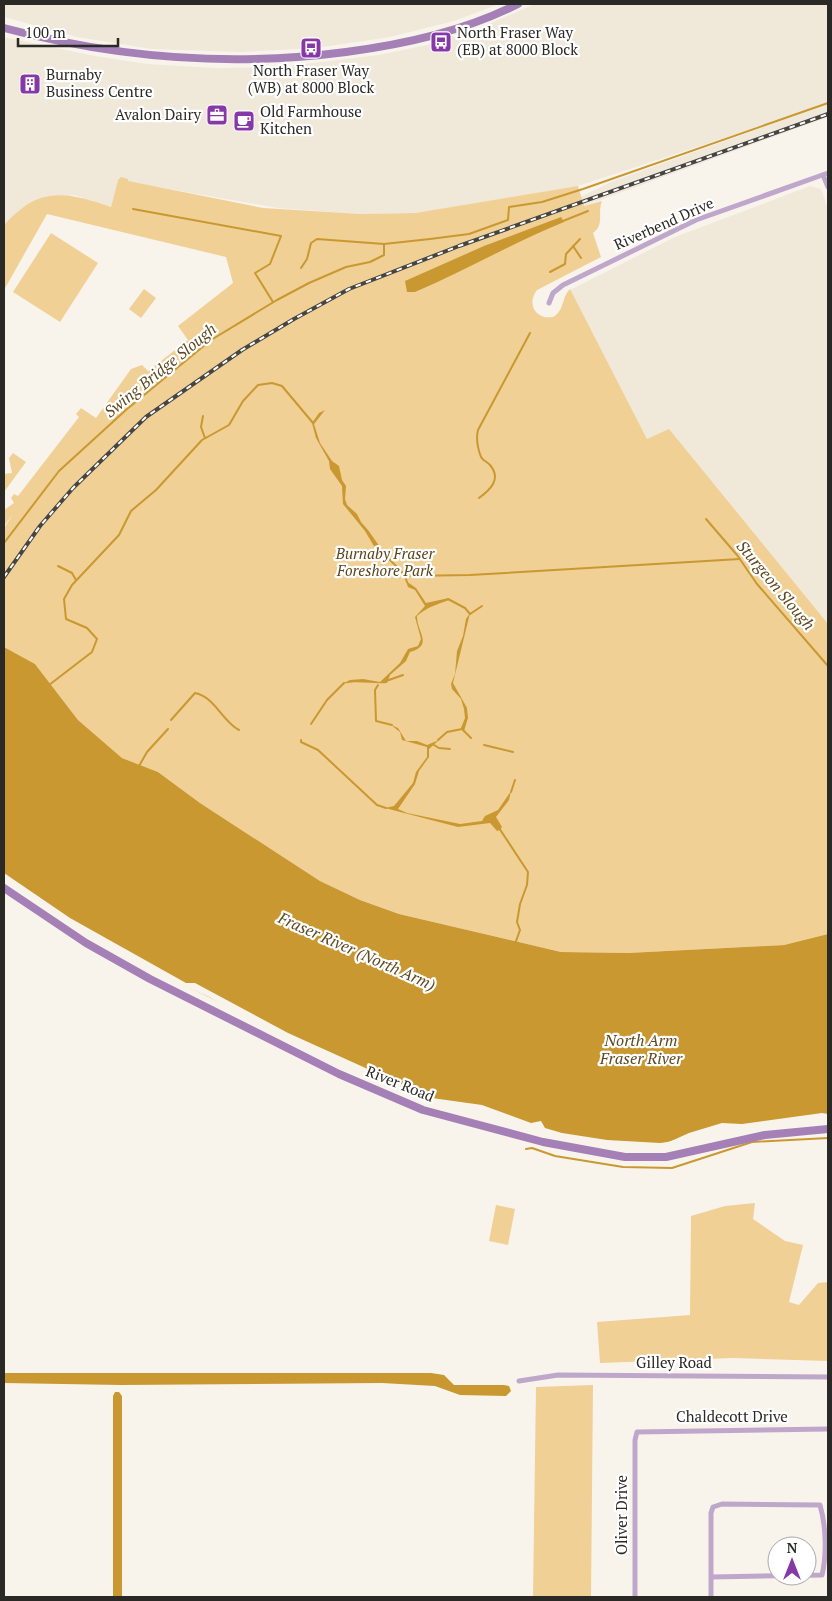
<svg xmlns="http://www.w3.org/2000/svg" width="832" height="1601" font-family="'PT Serif',serif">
<rect width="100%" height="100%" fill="#f8f4ec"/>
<!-- built -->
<g fill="#f0e8d9">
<path d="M4,4H499L454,21L390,37L316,48L241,52L152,49L77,37L4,17Z"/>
<path d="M535,4H828V117L361,287L568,203L611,182L825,105L578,186L415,213L361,214L278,208L118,180L111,207L74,195L32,202L12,217L4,228V37L95,56L147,64L216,68L280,67L379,55L427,45L475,30Z"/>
<path d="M810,186L821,189L828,209V624L647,439L570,290L675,237Z"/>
</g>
<!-- green -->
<g fill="#f0d095">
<path d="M121,177L128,179V181L263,208L361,214L415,213L578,186L584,206L602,201C597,212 605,225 593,233L601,257L537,290C526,304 536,320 553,317C565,310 561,298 570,289L647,439L669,429L828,624V934L784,945L628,953L561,952L399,914L360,900L320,881L200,803L158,772L122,758L78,720L35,664L4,647V528L13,514L4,526V510L14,503L11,498L14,494L18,496L79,417L76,414L81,408L96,418L131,369L142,365L148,371L188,340L178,326L233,283L226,257L47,214L4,290C4,275 0,239 4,227C6,221 14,215 20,210C48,186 79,196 111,207L118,180Z"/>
<path d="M51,233L98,263L60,322L13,292Z"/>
<path d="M144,289L156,298L141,318L129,309Z"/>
<path d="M13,453L26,462L4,492V474L12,473L9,458Z"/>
<path d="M755,1203L753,1219L785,1241L803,1245L789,1302L799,1305L818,1283L828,1282V1361L733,1358L600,1363L597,1322L690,1315L691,1216L725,1206Z"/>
<path d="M496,1205L515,1209L508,1245L489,1241Z"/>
<path d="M593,1385L591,1597H533L536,1387Z"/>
</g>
<!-- water -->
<g fill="#c99830">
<path d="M561,217L564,222C513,243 466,270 415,292H407L405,281L484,246Z"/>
<path d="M325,410L314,424L320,443L332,461L339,466L342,480L346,486L345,499L347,505L357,514L361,522L368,530L387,557L381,558L365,531L343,504L342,486L330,469L329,461L316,438L312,423L319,413Z"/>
<path d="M406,581L416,588L426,603L449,598V600C436,605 427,607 417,616C417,633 434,645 410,652L406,661L390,675L387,683C372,684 357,680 342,684L350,680L363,679L380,682L400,663L408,649L418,646L421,639L415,617L425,606L415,590L408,587Z"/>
<path d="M470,613L453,683L467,708L468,718L464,731L461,728L465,718L464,709L461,699L452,689L451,684L455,674L457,651L463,636L466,619Z"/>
<path d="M4,647L35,664L78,720L122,758L158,772L200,803L320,881L360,900L399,914L561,952L628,953L784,945L828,934V1116L701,1133L649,1147L590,1141L535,1128L480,1108L433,1101L376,1080L130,958L4,876Z"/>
<path d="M391,725L398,728L406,741H417L427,745L439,740L429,749V757L419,771L415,784L398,809L407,813L460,824L482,821L485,816L498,810L511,791L509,800L496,817L502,827L500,830L497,831L490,823L458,827L385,808L394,806L413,783L416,772L427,757V747L402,740L400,732Z"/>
<path d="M4,1373H431L444,1375L454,1385H504L509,1386L511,1391L506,1396L460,1395L435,1386L382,1383L121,1385L4,1383Z"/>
<path d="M119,1392L122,1396V1597H113V1396L115,1392Z"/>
</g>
<!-- pier -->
<path fill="#f8f4ec" d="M4,873L70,918L186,983H195L288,1033L432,1098L482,1105L531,1123L541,1121L545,1128L562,1133L607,1140L660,1143L669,1142L689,1133L722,1123L742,1124L822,1113L828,1114V1118L702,1136L649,1150L590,1144L534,1131L479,1110L432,1103L375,1082L244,1017L209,997L129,960L4,879Z"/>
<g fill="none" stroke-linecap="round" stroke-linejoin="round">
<!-- stream -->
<g stroke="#c99830" stroke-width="2">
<path d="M133,209L281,236L270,264L255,273L273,302"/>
<path d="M563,221L588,211"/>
<path d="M573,246L581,258"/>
<path d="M301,268L307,259L311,243L317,239L384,244L430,239L469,234L508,220L509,207L542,202L583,189L828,103"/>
<path d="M550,272L565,264L566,254L580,239"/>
<path d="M203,416L201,427L205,438"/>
<path d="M479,498C490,490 502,479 490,465C488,462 483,461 481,457C478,449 476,438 478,430L530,333"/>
<path d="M706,519L737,555L757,584L828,666"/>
<path d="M4,543L59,471L127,409L211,340L277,300L309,283L346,267L370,262L384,255V244"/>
<path d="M387,557L404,574L407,582"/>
<path d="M58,566L72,573L76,580"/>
<path d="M405,576L470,575L740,559"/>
<path d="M448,599L465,608L470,614"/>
<path d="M470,614L482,606"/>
<path d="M386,681L403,675"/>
<path d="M49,685L92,652L97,639L87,628L66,619L64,599L72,585L119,535L131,511L156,490L202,440L229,425L243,401L258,385L272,383L282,386L313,423"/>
<path d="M378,685L375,690L376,721L392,725"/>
<path d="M171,720L195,693C215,697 222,721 239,730"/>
<path d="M311,724L327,700L344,683"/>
<path d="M462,729L471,738"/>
<path d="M301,740V742L318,750L377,805L386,808"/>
<path d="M438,740L447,732L462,729"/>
<path d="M434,745L439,748L450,749"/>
<path d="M484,745L513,752"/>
<path d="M139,766L147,752L168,729"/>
<path d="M511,792L515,780"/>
<path d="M499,828L528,872L527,885L520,904L517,922L520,930L515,944"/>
<path d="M526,1149L532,1148L555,1156L623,1167L672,1168L752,1142L828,1138"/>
</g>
<!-- street -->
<g stroke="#bfa7cb" stroke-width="5">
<path d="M823,175L828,187"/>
<path d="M549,303L553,293L563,285L696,220L828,173"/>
<path d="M519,1381L558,1375L828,1377"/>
<path d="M635,1597V1440L637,1432L828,1429"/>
<path d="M711,1597V1513L713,1507L722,1504L820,1505C826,1526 827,1554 822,1575L711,1577"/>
</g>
<!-- secondary -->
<g stroke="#a480b6" stroke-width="8">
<path d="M4,28C116,58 231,67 346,52C406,44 464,31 518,4"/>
<path d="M4,888L86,943L150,979L339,1074L423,1110L543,1142L625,1157H666L765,1135L828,1129"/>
</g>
<!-- rail casing -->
<g stroke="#474541" stroke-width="4">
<path id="rail" d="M4,577L40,526L73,488L146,417L242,350L294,319L349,289L459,246L828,114"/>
</g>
<!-- rail -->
<use href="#rail" stroke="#fff" stroke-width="2" stroke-dasharray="5.5" stroke-linecap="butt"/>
</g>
<!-- icons -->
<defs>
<g id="bus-square" transform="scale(1.125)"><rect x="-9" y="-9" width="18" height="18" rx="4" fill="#8738a7" stroke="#fff"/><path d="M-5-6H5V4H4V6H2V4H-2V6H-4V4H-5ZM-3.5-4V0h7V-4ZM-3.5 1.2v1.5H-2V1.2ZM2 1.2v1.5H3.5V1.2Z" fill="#fff"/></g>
<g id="building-square" transform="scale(1.125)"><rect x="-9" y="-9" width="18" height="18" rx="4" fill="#8738a7" stroke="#fff"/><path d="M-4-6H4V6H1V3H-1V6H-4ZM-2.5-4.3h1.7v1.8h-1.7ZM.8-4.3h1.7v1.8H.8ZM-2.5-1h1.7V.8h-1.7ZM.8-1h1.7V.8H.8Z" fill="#fff"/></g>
<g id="office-square" transform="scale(1.125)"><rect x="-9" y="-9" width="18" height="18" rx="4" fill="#8738a7" stroke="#fff"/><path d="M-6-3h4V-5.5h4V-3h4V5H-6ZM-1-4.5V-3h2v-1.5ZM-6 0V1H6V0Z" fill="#fff"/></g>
<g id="cafe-square" transform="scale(1.125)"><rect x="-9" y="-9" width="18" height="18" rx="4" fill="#8738a7" stroke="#fff"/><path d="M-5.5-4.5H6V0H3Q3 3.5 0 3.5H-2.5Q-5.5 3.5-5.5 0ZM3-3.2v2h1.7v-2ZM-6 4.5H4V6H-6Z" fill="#fff"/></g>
</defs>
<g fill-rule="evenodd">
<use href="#bus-square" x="441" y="42"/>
<use href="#bus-square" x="311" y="48"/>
<use href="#building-square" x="30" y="84"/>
<use href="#office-square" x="217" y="115"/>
<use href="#cafe-square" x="244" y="121"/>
</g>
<g text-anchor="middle" stroke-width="4.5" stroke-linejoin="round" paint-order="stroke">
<!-- poi labels -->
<g font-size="15" fill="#2b2926" stroke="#fff" text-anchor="start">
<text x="457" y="38">North Fraser Way<tspan x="457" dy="17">(EB) at 8000 Block</tspan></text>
<text x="311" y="76" text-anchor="middle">North Fraser Way<tspan x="311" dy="17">(WB) at 8000 Block</tspan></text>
<text x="46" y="80">Burnaby<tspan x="46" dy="17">Business Centre</tspan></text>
<text x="260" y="117">Old Farmhouse<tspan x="260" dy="17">Kitchen</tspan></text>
<text x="201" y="120" text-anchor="end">Avalon Dairy</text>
</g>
<!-- street labels -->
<g font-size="15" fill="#2b2926" stroke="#fff">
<text transform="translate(664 224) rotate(-24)" y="5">Riverbend Drive</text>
<text transform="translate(400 1084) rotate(22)" y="5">River Road</text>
<text x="674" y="1368">Gilley Road</text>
<text x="732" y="1422">Chaldecott Drive</text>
<text transform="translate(622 1515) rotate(-90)" y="5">Oliver Drive</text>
</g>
<!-- park labels -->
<g font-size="15" font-style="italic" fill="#5a451c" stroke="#fff">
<text x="385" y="559">Burnaby Fraser<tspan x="385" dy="17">Foreshore Park</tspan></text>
</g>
<!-- water labels -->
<g font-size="16" font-style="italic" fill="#5e4920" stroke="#fff">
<text transform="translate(160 370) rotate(-39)" y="6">Swing Bridge Slough</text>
<text transform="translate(776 585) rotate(50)" y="6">Sturgeon Slough</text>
<text transform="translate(357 951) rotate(24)" y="6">Fraser River (North Arm)</text>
<text x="641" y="1046">North Arm<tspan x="641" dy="18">Fraser River</tspan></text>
</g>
</g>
<!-- border -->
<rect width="832" height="1601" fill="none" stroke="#2b2926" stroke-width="10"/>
<!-- north arrow -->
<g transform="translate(792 1561)"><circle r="24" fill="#ffffff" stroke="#aaa9a8"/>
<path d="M0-4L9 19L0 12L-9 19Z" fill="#8738a7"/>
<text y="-8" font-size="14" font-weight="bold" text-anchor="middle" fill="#2b2926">N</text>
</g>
<!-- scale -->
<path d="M18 38v8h100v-8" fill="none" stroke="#2b2926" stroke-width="2.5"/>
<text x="25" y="38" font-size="15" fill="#2b2926" stroke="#ffffff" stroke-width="4" paint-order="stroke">100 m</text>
</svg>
